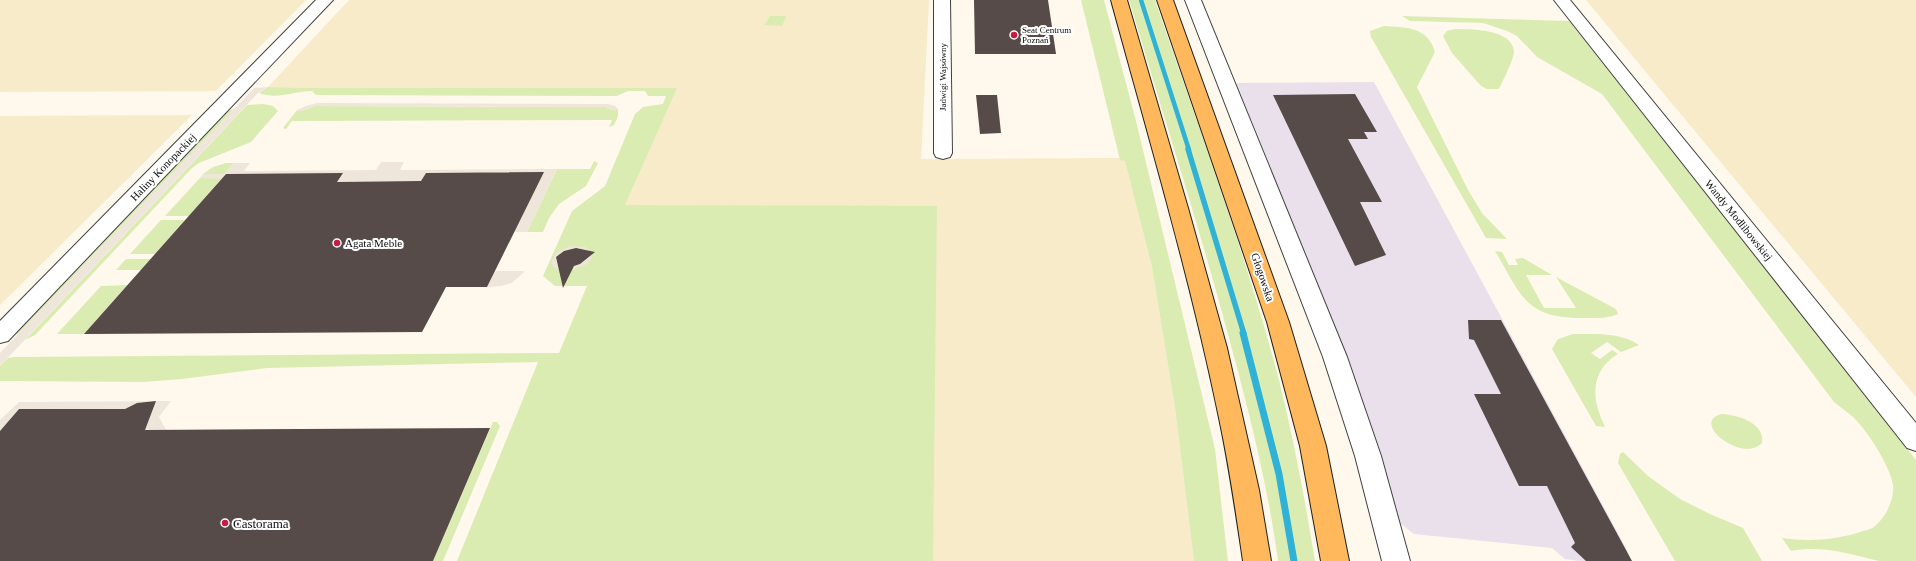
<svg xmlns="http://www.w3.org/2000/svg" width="1916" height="561" font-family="'Times New Roman',serif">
<rect width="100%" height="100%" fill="#fff8ec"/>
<!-- industrial -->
<path fill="#e9e0ec" d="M1374,82L1628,552L1621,561H1579L1565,559L1552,548L1414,534L1396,520L1359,390L1234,87L1238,83Z"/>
<!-- farmland -->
<g fill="#f7ebca">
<path d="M0,0H306L216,91L0,92Z"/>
<path d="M349,0H929L921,159L1119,158L1125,160L1152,267L1175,408L1194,561H930L824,207L625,205L676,88H320L268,87Z"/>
<path d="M1586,0H1916V397Z"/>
<path d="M192,115L0,305V116Z"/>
</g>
<!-- green -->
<g fill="#dbecb3">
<path d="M1081,0H1104L1136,121L1215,449L1228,561H1194L1175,408L1152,267L1125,161L1120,160Z"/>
<path d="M1129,0H1155C1198,126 1245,251 1279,380C1294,440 1305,500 1315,561H1278C1267,478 1245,397 1223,316C1194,210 1160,105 1129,0Z"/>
<path d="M770,16H786V17L782,26L764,25Z"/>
<path d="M1402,16L1570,21L1916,460V561C1905,561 1890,561 1879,561C1849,554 1822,545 1791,551L1782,538C1810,542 1837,540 1863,531C1867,530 1872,529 1875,526C1885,518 1895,499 1893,485C1890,466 1867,430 1853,417C1847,412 1840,407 1834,402L1602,94L1537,57L1517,36L1507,31L1483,23L1410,21Z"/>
<path d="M1384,26C1406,27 1428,27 1435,52L1417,87L1468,190L1482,213L1507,239L1486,238L1371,37L1370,31Z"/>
<path d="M1455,29C1471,29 1512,29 1514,51C1514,60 1503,80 1499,89H1487L1481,86L1452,53L1443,36L1447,31Z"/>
<path d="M268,87L320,88H677L625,205L937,206L933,561H457L538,362L267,368L182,379L144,382L0,381V366L8,358L14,357L559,353L587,286H555L543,276L572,211L605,186L635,114L643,107L663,104L666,96H648L645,91H628L617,96L316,95L312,91C294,91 277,100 259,93Z"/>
<path d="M263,104L273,106L278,111L251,142L199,163L192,168L35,335L25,340L247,105Z"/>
<path d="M315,106L606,107L612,110L618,109V116L614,125L609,127L612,120L292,121L286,129L283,128L297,110L301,111Z"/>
<path d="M235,108L17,335V331L225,113Z"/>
<path d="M594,161L598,163L586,186L559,204L549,218L543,232H527L557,169H590Z"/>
<path d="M226,163H234L224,174H203L213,167Z"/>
<path d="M200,178H222L189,216H165Z"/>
<path d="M161,220H185L155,254H130Z"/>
<path d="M1495,251L1502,252L1509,265H1518L1515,259L1523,258L1552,275H1526L1544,308H1576L1556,277L1616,309L1618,314C1606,319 1595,318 1582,318C1525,318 1521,295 1495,251Z"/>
<path d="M126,259H151L141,270H116Z"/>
<path d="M127,285L84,334H57L101,286Z"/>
<path d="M1573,334C1593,334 1622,332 1639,345L1621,352L1607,342L1591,353L1600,359L1612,350L1618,354C1596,367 1591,389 1599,412C1600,417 1603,422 1605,427L1596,426L1552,349L1558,339Z"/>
<path d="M1722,414C1738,415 1765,423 1762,443C1741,464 1689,421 1722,414Z"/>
<path d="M493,422H497L500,426L443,561H433Z"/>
<path d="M1623,452L1648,476L1680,499L1710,514L1743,528L1762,561H1675L1618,463L1620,454Z"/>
</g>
<!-- plaza -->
<g fill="#efe6db" fill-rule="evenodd">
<path d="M268,87L258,93L0,366V353L17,335L254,88Z"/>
<path d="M317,103L608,104L615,106L618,109L612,110L606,107L315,106L301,111L297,110L306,106Z"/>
<path d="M381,162H404L400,170L557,169L527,232H514L544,172L426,173L421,181L337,182L200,178L203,174H224L234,163H250L244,171L376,170Z"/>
<path d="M570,246L585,247L592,254L591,259L587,264L572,270H559L554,267L551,263L556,253ZM576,248L580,264L574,266L564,251Z"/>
<path d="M495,271H525L512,283L501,286L487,287Z"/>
<path d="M171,401L159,417L166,430L99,431L116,409H19L0,431V420L19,402Z"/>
</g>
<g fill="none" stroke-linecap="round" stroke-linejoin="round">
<!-- stream-far2 -->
<path stroke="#2fb2d6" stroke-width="4.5" d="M1141,0L1189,150"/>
<!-- stream-far1 -->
<path stroke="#2fb2d6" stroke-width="5.5" d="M1188,149L1244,334"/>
<!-- stream -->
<path stroke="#2fb2d6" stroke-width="7" d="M1243,333L1279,474L1294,561"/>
</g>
<!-- building -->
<g fill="#564b48">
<path d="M974,0H1048L1056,54H975Z"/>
<path d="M1355,94L1377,132H1364L1368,139H1348L1382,202H1360L1386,255L1355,266L1273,95Z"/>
<path d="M976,95H997L1001,133L980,134Z"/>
<path d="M544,172L487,287H446L422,332L84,334L226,174L343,173L337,182L421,181L426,173Z"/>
<path d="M576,248L595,252L580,264L574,266L563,288L556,257L564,251Z"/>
<path d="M1468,320H1501L1632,561H1586L1571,547L1575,543L1547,486H1519L1474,394H1501L1474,340L1469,339Z"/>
<path d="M156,401L145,430L490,428L433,561H0V431L19,409H125L137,403Z"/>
</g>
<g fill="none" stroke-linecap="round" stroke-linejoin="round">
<!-- minor casing -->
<g stroke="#404040" stroke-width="2">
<g id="minor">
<path d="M316,0H333L8,341L0,343V321Z"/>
<path d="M934,0H950L952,153L950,157L943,159L936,157L934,153Z"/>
<path d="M1185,0H1201L1347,357L1381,456L1410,561H1382L1355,456L1323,357Z"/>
<path d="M1554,0H1570L1916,423V451L1907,448Z"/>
</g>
</g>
<!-- major casing -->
<g stroke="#1e1e1e" stroke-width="2">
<g id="major">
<path d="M1111,0H1127L1188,208L1227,348L1259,490L1271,561H1243C1236,513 1229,465 1219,418C1190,277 1149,139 1111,0Z"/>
<path d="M1157,0H1173L1289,322L1326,446L1349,561H1321L1300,446L1267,322Z"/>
</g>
</g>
<!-- minor -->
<use href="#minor" fill="#fff" fill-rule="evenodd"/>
<!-- major -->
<use href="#major" fill="#ffb95c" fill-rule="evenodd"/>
</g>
<!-- markers -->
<g fill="#c51c43" stroke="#fff" stroke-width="1.5">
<circle cx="1014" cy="35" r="4"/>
<circle cx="337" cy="243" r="4"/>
<circle cx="225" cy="523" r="4"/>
</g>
<g text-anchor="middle" stroke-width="4" stroke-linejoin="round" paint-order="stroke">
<!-- far-poi labels -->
<g font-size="9" fill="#0d0d0d" stroke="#fff" text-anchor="start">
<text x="1022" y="33">Seat Centrum<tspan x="1022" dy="10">Poznań</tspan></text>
</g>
<!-- far-street labels -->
<g font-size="9" fill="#0d0d0d" stroke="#fff">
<text transform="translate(943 77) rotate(-90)" y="3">Jadwigi Wajsówny</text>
</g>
<!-- street labels -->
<g font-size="11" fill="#0d0d0d" stroke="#fff">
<text transform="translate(163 167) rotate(-46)" y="4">Haliny Konopackiej</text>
<text transform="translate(1739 220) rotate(51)" y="4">Wandy Modlibowskiej</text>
<text transform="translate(1263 277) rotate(71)" y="4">Głogowska</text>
</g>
<!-- poi labels -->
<g font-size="11" fill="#0d0d0d" stroke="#fff" text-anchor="start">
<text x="345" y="247">Agata Meble</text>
</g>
<!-- near-poi labels -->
<g font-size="13" fill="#0d0d0d" stroke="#fff" text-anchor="start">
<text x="233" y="528">Castorama</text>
</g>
</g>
</svg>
